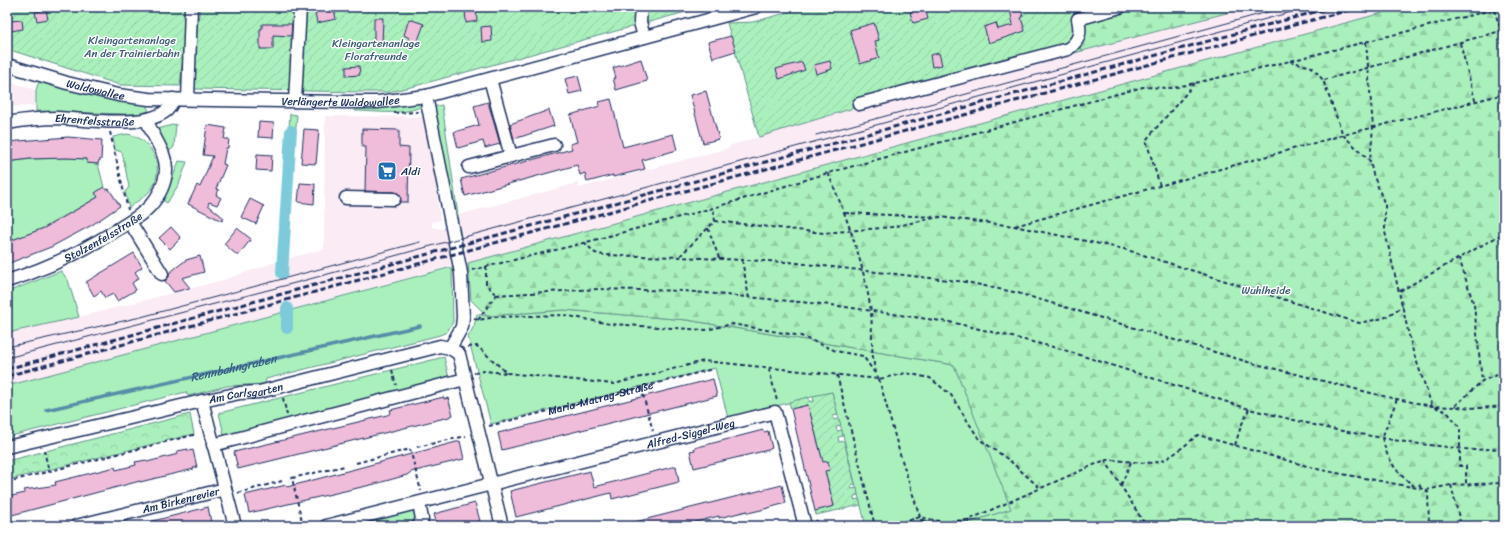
<svg xmlns="http://www.w3.org/2000/svg" width="1511" height="533" font-family="Sriracha,sans-serif">
<defs>
<pattern id="forest-firs" width="22" height="20" patternUnits="userSpaceOnUse"><rect width="22" height="20" fill="#aaf0bc"/><path d="M5 1l3.5 6h-7zM16 11l3.5 6h-7z" fill="#92cea4"/></pattern>
<pattern id="park-crowns" width="20" height="18" patternUnits="userSpaceOnUse"><rect width="20" height="18" fill="#aaf0bc"/><path d="M2 6a3 3 0 1 1 6 0M12 15a3 3 0 1 1 6 0" fill="none" stroke="#92cea4"/></pattern>
<pattern id="garden-furrows" width="10" height="10" patternUnits="userSpaceOnUse"><rect width="10" height="10" fill="#aaf0bc"/><path d="M-1 1l2-2M0 10L10 0M9 11l2-2" fill="none" stroke="#92cea4"/></pattern>
</defs>
<rect width="100%" height="100%" fill="#fff"/>
<filter id="ink" filterUnits="userSpaceOnUse"><feTurbulence type="fractalNoise" baseFrequency=".025" numOctaves="2"/><feDisplacementMap in="SourceGraphic" scale="8" xChannelSelector="R" yChannelSelector="G"/><feConvolveMatrix kernelMatrix="1 2 1 2 8 2 1 2 1" color-interpolation-filters="sRGB"/></filter>
<g filter="url(#ink)">
<!-- built -->
<g fill="#faebf4">
<path d="M1249,7H1404L468,263L461,231L457,228L458,215L578,183L579,188L729,148V146L857,107L858,110Z"/>
<path d="M7,81L36,90L35,106L7,107Z"/>
<path d="M325,116L427,117L440,220L432,222V227L446,230L451,266L7,386V333L79,317L223,280L279,261L324,249Z"/>
</g>
<!-- grass -->
<g fill="#aaf0bc" stroke="#62908d">
<path d="M39,81L92,96L146,105L149,111L138,114H124L36,111V90Z"/>
<path d="M425,101V104C407,117 376,111 355,111L356,107Z"/>
<path d="M442,105L458,215L457,228L433,107Z"/>
<path d="M290,114L297,115L285,259L279,261Z"/>
<path d="M176,124L174,147L171,150H166L154,130Z"/>
<path d="M127,134C150,137 164,164 154,185C148,196 138,200 129,208L125,192L129,187L122,152L115,150L113,137Z"/>
<path d="M67,158L87,159L88,163L98,164L104,187L95,193L98,197L44,228L7,242V162L30,159Z"/>
<path d="M179,161L187,162L179,184L167,203L161,199L171,182Z"/>
<path d="M452,267L453,322L447,332L440,335L266,379L265,384L227,386L188,396L186,392L11,436L10,442H7V386Z"/>
<path d="M61,271L68,280L79,317L7,333V292Z"/>
<path d="M564,310L687,320L954,365L1012,509L958,526H866L832,392L728,418L715,368L491,424L468,337L474,326L477,314L487,316Z"/>
<path d="M444,357L450,382L225,439L219,413Z"/>
<path d="M415,509L418,520L396,526L354,525Z"/>
</g>
<!-- forest -->
<g fill="url(#forest-firs)" stroke="#62908d">
<path d="M1094,7H1249L1082,51L1072,13Z"/>
<path d="M1404,7H1504V526H958L1011,509L954,365L687,320L564,310L487,316L471,300L468,263Z"/>
</g>
<!-- park -->
<path fill="url(#park-crowns)" stroke="#62908d" d="M190,414L194,434L7,480V461Z"/>
<!-- garden -->
<g fill="url(#garden-furrows)" stroke="#62908d">
<path d="M7,7H188L180,86L120,85L7,49Z"/>
<path d="M200,7H704L415,86L389,92H363L194,89V53Z"/>
<path d="M807,7H1094L1073,13L1082,51L858,111L857,107L759,137L727,23L753,22Z"/>
<path d="M832,392L838,415L833,416L834,420L839,419L841,425L836,427L837,431L842,430L843,436L838,437L839,442L844,441L855,484L851,485L852,489L857,488L858,495L854,496V500L859,499L861,505L816,515L815,511L834,506L826,474L808,478L822,458L808,405L791,409L789,402L808,397L810,402L814,401L813,396Z"/>
</g>
<g fill="none" stroke-linecap="round" stroke-linejoin="round">
<!-- stream -->
<path stroke="#568da8" stroke-width="3.5" id="s1" d="M46,410L420,326"/>
<!-- canal -->
<g stroke="#7dcbda" stroke-width="12">
<path d="M282,273L291,131"/>
<path d="M287,328V308"/>
</g>
</g>
<!-- building -->
<g fill="#efbcda" stroke="#1b2f5e">
<path d="M1021,7L1023,17L1021,18L1025,31L989,43L984,27L996,23L998,29L1013,25L1010,9Z"/>
<path d="M465,8H476L477,21L466,23Z"/>
<path d="M925,8L928,19L913,23L910,12Z"/>
<path d="M334,9L336,19L317,23L315,12Z"/>
<path d="M46,10L48,19L37,21L35,12Z"/>
<path d="M374,18H383L382,45H374Z"/>
<path d="M409,19L424,24L416,46L407,44L409,38L404,35Z"/>
<path d="M22,20L23,29L11,31L10,21Z"/>
<path d="M874,23L879,40L875,41L879,58L860,64L850,30Z"/>
<path d="M262,24H292L291,36L273,35V49H260V29H262Z"/>
<path d="M491,26L492,41L482,42L481,27Z"/>
<path d="M731,36L736,51L713,58L708,42Z"/>
<path d="M939,53L942,65L932,67L930,55Z"/>
<path d="M641,59L647,81L616,90L613,78H616L613,68Z"/>
<path d="M830,61L832,69L816,74L814,65Z"/>
<path d="M802,62L805,70L779,79L776,69Z"/>
<path d="M359,66L360,75L346,76V67Z"/>
<path d="M578,76L582,91L569,94L565,79Z"/>
<path d="M706,91L719,139L703,143L690,95Z"/>
<path d="M611,99L623,147L673,134L677,150L642,160L645,169L613,177V175L587,182L585,173L580,175L577,165L465,196L461,179L572,149L570,144L577,142L570,115L600,106L599,102Z"/>
<path d="M488,102L500,144L485,148L483,141L458,148L454,132L479,125L474,106Z"/>
<path d="M549,110L554,126L514,139L510,124Z"/>
<path d="M259,122L274,123L273,138L258,137Z"/>
<path d="M207,125L226,128L224,139H229L228,148H226L223,164L226,165L216,189L219,190L216,195L221,198L217,205L209,202L208,205L224,218L222,221L188,204L197,185L200,187L213,156L203,155Z"/>
<path d="M304,129L319,130L316,164L301,163Z"/>
<path d="M362,129L399,130V147L409,148L408,202H401L400,195L395,192L365,191L366,147H362Z"/>
<path d="M68,137L102,140L101,160H99L98,164L87,163V159L67,158L30,159L7,162V142Z"/>
<path d="M257,154L272,155L271,171L256,170Z"/>
<path d="M300,183L315,184L314,204L298,202Z"/>
<path d="M104,187L106,190L109,189L120,206L92,225L51,247L7,264V242L44,228L81,207L98,197L95,193Z"/>
<path d="M250,199L264,206L256,224L241,217Z"/>
<path d="M171,227L181,238L170,249L159,238Z"/>
<path d="M237,228L251,239L238,256L224,244Z"/>
<path d="M134,253L142,267L135,272L139,278L132,283L136,290L117,301L113,294L105,298L101,291L94,296L86,282Z"/>
<path d="M200,256L204,272L182,278L190,288L174,292L165,281L169,277V273L186,260Z"/>
<path d="M713,379L717,396L502,450L498,433Z"/>
<path d="M444,397V399L448,398L453,415L449,417L238,469L234,452L387,415L391,413L390,410Z"/>
<path d="M808,405L823,462L828,461L830,470L825,471L834,506L815,511L791,409Z"/>
<path d="M763,430L764,432L768,431L772,448L768,450L694,468L690,451L695,450L694,448Z"/>
<path d="M460,441L464,459L411,472L407,475L375,484L249,513L245,495L286,485L287,487Z"/>
<path d="M188,449V451L193,450L197,467L193,468L194,469L140,482V481L8,516L7,515V497L25,493L24,490L56,485L55,482L115,467L116,470L136,465L135,462L146,460L147,462L178,454L177,451Z"/>
<path d="M676,466L679,482L612,499L611,493L516,517L510,491L590,471L594,487Z"/>
<path d="M782,485L786,503L761,510L748,513L747,511L719,518V516L680,526H632L631,523Z"/>
<path d="M475,503L480,521L461,526H437L434,514Z"/>
<path d="M208,507L211,522L194,526H145V523Z"/>
</g>
<g fill="none" stroke-linecap="round" stroke-linejoin="round">
<!-- minor casing -->
<g stroke="#1b2f5e" stroke-width="15">
<g id="minor">
<path d="M641,7L640,22L644,37"/>
<path id="s3" d="M7,65L67,83L118,95L149,99L347,102H378L426,96L756,7"/>
<path d="M188,99L191,7"/>
<path d="M295,101L300,7"/>
<path d="M859,104L1068,49C1080,40 1081,33 1078,19L1120,7"/>
<path id="s4" d="M7,123C24,120 42,118 59,118C84,119 167,133 173,99"/>
<path d="M511,156L554,145"/>
<path d="M469,167L511,156L490,79"/>
<path d="M346,198L394,199"/>
<path d="M130,222L162,274"/>
<path id="s5" d="M7,281C47,269 85,250 120,228C130,222 142,215 150,206C159,196 165,184 166,171C167,152 152,137 147,120"/>
<path d="M450,348L459,354L502,526"/>
<path d="M202,401L235,526"/>
<path d="M213,445L465,379"/>
<path id="s6" d="M7,447L202,401L240,393L259,392L440,346L450,348L462,327L463,317L461,273L426,96"/>
<path id="s7" d="M76,526L225,489"/>
<path id="s8" d="M326,526L775,412L805,526"/>
<path d="M419,526L422,519L419,503"/>
</g>
</g>
<!-- path -->
<g stroke="#1b2f5e" stroke-width="2" stroke-dasharray="4 3" stroke-linecap="butt">
<path d="M1494,10L1504,38"/>
<path d="M1366,42L1373,127L1370,161"/>
<path d="M1460,43L1475,100"/>
<path d="M1290,61L1312,67L1323,80L1343,135L1370,161L1373,174L1385,205V232L1412,348L1432,406"/>
<path d="M1324,80L1504,30"/>
<path d="M394,113L418,112"/>
<path d="M110,132L128,210"/>
<path d="M828,173C847,218 862,258 870,305C874,329 869,353 877,375"/>
<path d="M1160,186L1146,140L1195,83"/>
<path d="M845,213L936,217"/>
<path d="M715,221L824,233L892,227L939,217L1014,226L1124,249L1359,323L1384,318L1403,306"/>
<path d="M1015,226L1343,135L1504,94"/>
<path d="M708,228L719,258"/>
<path d="M584,242L595,253L603,255L679,257L788,262L966,282L1018,293L1248,362L1387,397L1432,406L1480,408L1504,406"/>
<path d="M680,256L715,221L713,208"/>
<path d="M1459,258L1474,305L1482,381"/>
<path d="M742,260L749,298"/>
<path d="M486,266V284L496,295"/>
<path d="M472,270L572,246L713,208L828,173L1143,87L1172,88L1195,83L1282,63L1503,7"/>
<path d="M1400,291L1504,233"/>
<path d="M496,295L598,289L684,291L831,305L955,323L1061,349L1249,409L1331,429L1411,443L1474,450L1504,448"/>
<path d="M7,315L11,311L10,293"/>
<path d="M474,318L478,320L496,317L564,315L610,324L706,330L732,324L801,336L836,351L863,356L879,379"/>
<path d="M478,320L496,295"/>
<path d="M468,347L477,346L507,373L614,384L704,361L879,379L906,373L930,378L951,395L979,439L1009,460L1041,489"/>
<path d="M769,369L777,401"/>
<path d="M392,370L396,385"/>
<path d="M474,373L484,371L506,373"/>
<path d="M837,375L875,526"/>
<path d="M879,379L900,454L920,517L929,526"/>
<path d="M641,388L653,431"/>
<path d="M283,398L287,415"/>
<path d="M1397,399L1382,438L1387,454L1395,468L1402,476L1414,486"/>
<path d="M1455,406L1482,381L1504,372"/>
<path d="M1435,407L1447,412L1460,427V466H1466V484"/>
<path id="s2" d="M489,426L713,369"/>
<path d="M1235,445L1241,426L1249,409"/>
<path d="M417,447L466,436"/>
<path d="M44,450L49,472"/>
<path d="M1105,460L1146,526"/>
<path d="M356,463L410,449L421,491"/>
<path d="M7,482L197,434"/>
<path d="M1419,484L1421,488"/>
<path d="M1121,485L1131,462"/>
<path d="M1451,485L1461,526"/>
<path d="M1426,490L1451,485L1504,483"/>
<path d="M238,493L282,481"/>
<path d="M921,519L922,526"/>
<path d="M816,520L820,526"/>
<path d="M968,520L970,526"/>
<path d="M909,521L914,526"/>
<path d="M303,526L292,478L345,466"/>
<path d="M889,526L920,517L943,522L968,520L1105,460C1121,459 1148,466 1161,461C1173,457 1187,443 1198,435L1321,470L1423,489L1428,492L1429,526"/>
</g>
<!-- minor -->
<use href="#minor" stroke="#fff" stroke-width="12"/>
<!-- tram -->
<g stroke="#1b2f5e" stroke-width="1">
<path d="M816,135L1286,7"/>
<path d="M7,347L141,317L420,242"/>
<path d="M7,358L295,283L1310,7"/>
</g>
<!-- rail -->
<g stroke="#1b2f5e" stroke-width="3" stroke-dasharray="6 3" stroke-linecap="butt">
<path d="M7,369L1333,7"/>
<path d="M7,376L1360,7"/>
</g>
</g>
</g>
<!-- icons -->
<defs>
<g id="supermarket-square" transform="scale(1)"><rect x="-9" y="-9" width="18" height="18" rx="4" fill="#1f6fb2" stroke="#fff"/><path d="M-6-5.5h2.5l.6 2H6L4.5 2H-2.5L-4.4-4H-6ZM-1.5 3.2a1.3 1.3 0 1 0 .1 0ZM3 3.2a1.3 1.3 0 1 0 .1 0Z" fill="#fff"/></g>
</defs>
<g fill-rule="evenodd">
<use href="#supermarket-square" x="387" y="171"/>
</g>
<g text-anchor="middle" stroke-width="3" stroke-linejoin="round" paint-order="stroke">
<!-- park labels -->
<g font-size="11" fill="#3f5f76" stroke="#fff">
<text x="132" y="44">Kleingartenanlage<tspan x="132" dy="13">An der Trainierbahn</tspan></text>
<text x="376" y="47">Kleingartenanlage<tspan x="376" dy="13">Florafreunde</tspan></text>
<text x="1266" y="294">Wuhlheide</text>
</g>
<!-- street labels -->
<g font-size="11" fill="#1b2f5e" stroke="#fff">
<text dy="4" stroke="none"><textPath href="#s3" startOffset="92">Waldowallee</textPath></text>
<text dy="4" stroke="none"><textPath href="#s3" startOffset="338">Verlängerte Waldowallee</textPath></text>
<text dy="4" stroke="none"><textPath href="#s4" startOffset="88">Ehrenfelsstraße</textPath></text>
<text dy="4" stroke="none"><textPath href="#s5" startOffset="106">Stolzenfelsstraße</textPath></text>
<text dy="4" stroke="none"><textPath href="#s6" startOffset="245">Am Carlsgarten</textPath></text>
<text dy="4" stroke="none"><textPath href="#s2" startOffset="115">Maria-Matray-Straße</textPath></text>
<text dy="4" stroke="none"><textPath href="#s8" startOffset="376">Alfred-Siggel-Weg</textPath></text>
<text dy="4" stroke="none"><textPath href="#s7" startOffset="108">Am Birkenrevier</textPath></text>
</g>
<!-- poi labels -->
<g font-size="11" fill="#1b2f5e" stroke="#fff" text-anchor="start">
<text x="401" y="175">Aldi</text>
</g>
<!-- water labels -->
<g font-size="12" font-style="italic" fill="#385e83" stroke="#fff">
<text dy="4" stroke="none"><textPath href="#s1" startOffset="192">Rennbahngraben</textPath></text>
</g>
</g>
<!-- margin -->
<rect width="1511" height="533" fill="none" stroke="#fff" stroke-width="24"/>
<rect x="12" y="12" width="1487" height="509" fill="none" stroke="#1b2f5e" stroke-width="1.5" filter="url(#ink)"/>
</svg>
